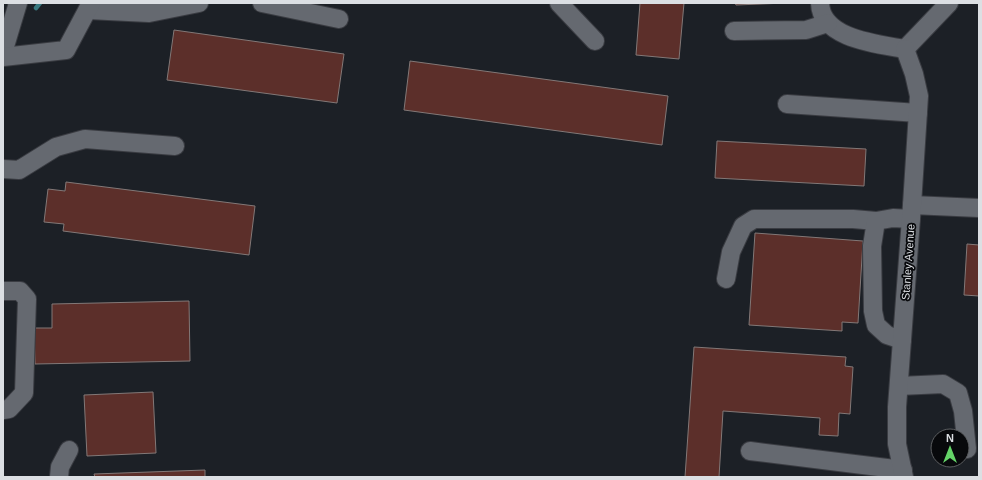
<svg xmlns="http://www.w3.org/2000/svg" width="982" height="480" font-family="Helvetica,sans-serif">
<rect width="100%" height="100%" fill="#1c2026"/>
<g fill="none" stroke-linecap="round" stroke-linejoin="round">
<!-- stream -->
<path stroke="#397980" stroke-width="4.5" d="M36,8L40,3"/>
</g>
<!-- building -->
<g fill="#5c2f2a" stroke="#827877">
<path d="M640,3H684L679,59L636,55Z"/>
<path d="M735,3H786L736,5Z"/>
<path d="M174,30L344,54L337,103L167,80Z"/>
<path d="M410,61L668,96L662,145L404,110Z"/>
<path d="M717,141L866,149L864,186L715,178Z"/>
<path d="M66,182L255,206L249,255L63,231L64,224L44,222L48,189L65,191Z"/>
<path d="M755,233L863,241L858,323L842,322V331L749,325Z"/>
<path d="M967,244L979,245V296L964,295Z"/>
<path d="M189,301L190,361L35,364L34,328H52V304Z"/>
<path d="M694,347L846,357L845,366L853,367L850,414L839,413L838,436L819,435L820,418L723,411L719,477H685Z"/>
<path d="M153,392L156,453L87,456L84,395Z"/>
<path d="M205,470V477H95L94,474Z"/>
</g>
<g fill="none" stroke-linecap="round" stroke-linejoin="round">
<!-- minor casing -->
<g stroke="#3a3c42" stroke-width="20">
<g id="minor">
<path d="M262,3L339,19"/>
<path d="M559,3L595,41"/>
<path d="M820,3C821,39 878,44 905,49"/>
<path d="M88,10L149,13L199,3"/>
<path d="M734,31L806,30L828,23"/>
<path d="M905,49L949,3"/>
<path d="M3,53L18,3"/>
<path d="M3,57L66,50L91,3"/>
<path d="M787,104L918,113"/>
<path d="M3,169L19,170L56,147L85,139L175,146"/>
<path d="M912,205L979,208"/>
<path d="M726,279L731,252L743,226L754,219H853L876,221"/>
<path d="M3,291H20L27,299L24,393L9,409L3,410"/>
<path d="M902,340L887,335L876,325L873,311L872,246L876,221L893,218L911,219"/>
<path d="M899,386L943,384L958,393L963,411L967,449"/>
<path d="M750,451L903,470"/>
<path d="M59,477L60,467L69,450"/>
<path d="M904,477L897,444V407L912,205L919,96L914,74L905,49"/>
</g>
</g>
<!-- minor -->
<use href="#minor" stroke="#656970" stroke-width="18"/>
</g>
<g text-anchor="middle" stroke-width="3.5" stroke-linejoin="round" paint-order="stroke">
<!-- street labels -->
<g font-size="11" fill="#dcdfe3" stroke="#08090c">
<text transform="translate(908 262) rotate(-86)" y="4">Stanley Avenue</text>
</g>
</g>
<!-- border -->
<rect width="982" height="480" fill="none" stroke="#dcdfe3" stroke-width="8"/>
<!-- north arrow -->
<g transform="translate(950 448)"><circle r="19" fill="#08090c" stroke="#5d5f62"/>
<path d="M0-3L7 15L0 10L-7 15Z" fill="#64d468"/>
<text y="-6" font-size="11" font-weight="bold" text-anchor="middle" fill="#dcdfe3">N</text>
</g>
</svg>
